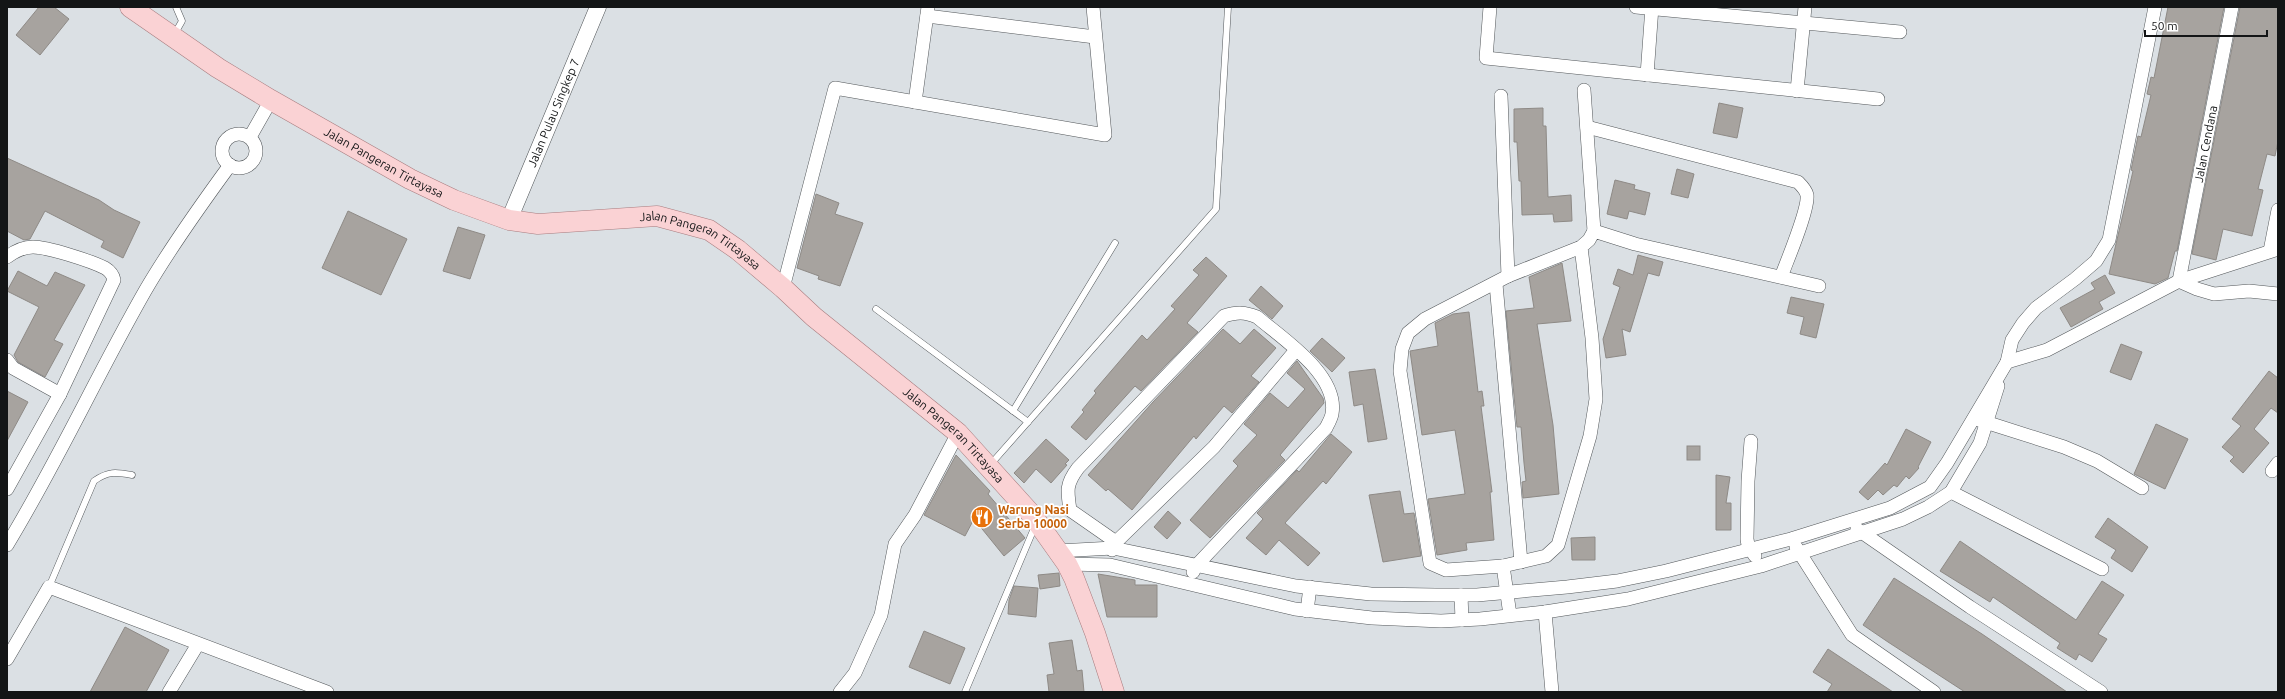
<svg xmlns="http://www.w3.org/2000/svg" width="2285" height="699" font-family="Ubuntu,sans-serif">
<rect width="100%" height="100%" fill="#dbe0e4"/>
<!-- building -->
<g fill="#a7a39f" stroke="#8e8a86">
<path d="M39,7H54L69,19L40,55L16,35Z"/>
<path d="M2168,7H2224L2177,251H2175L2168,278L2155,284L2109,274L2133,171L2131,170L2138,136L2141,137L2151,95L2147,94L2151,77L2154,78Z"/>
<path d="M2240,7H2278V141L2275,156L2267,154L2258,189L2263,190L2252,236L2223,229L2216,260L2192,254Z"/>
<path d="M1719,103L1743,108L1737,138L1713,133Z"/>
<path d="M1543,108V126H1546L1548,197L1571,195L1572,221L1554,222L1553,214L1522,215L1521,181H1519L1517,142H1514V109Z"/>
<path d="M7,158L99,200L114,210L140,222L123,258L101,247L104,241L45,211L30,239L24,240L7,231Z"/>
<path d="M1677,169L1694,174L1688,198L1671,194Z"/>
<path d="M1615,180L1635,185L1634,189L1650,193L1645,215L1629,211L1627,219L1607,214Z"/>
<path d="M816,194L839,203L835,214L863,223L840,286L818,279L819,276L797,268Z"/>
<path d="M348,211L407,239L381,295L322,268Z"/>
<path d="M458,227L485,235L470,279L443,271Z"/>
<path d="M1638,255L1663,262L1659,276L1648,273L1630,332L1622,329L1626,355L1606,358L1603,339L1620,287L1613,284L1618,269L1633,275Z"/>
<path d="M1206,257L1227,276L1187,323L1198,332L1141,391L1135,386L1086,440L1071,427L1084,412L1082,410L1096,393L1094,391L1142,335L1147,340L1175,309L1171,306L1199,275L1193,270Z"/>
<path d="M1562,263L1571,321L1537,324L1553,425L1559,494L1523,498L1522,482L1526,481L1524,463L1521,427H1517L1506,311L1534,308L1529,277Z"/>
<path d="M18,271L47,286L55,272L85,285L54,340L63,344L45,377L18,362L14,355L39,307L7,291Z"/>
<path d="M2105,275L2115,293L2099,302L2103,309L2071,327L2060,308L2095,289L2091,283Z"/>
<path d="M1261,286L1283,306L1272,319L1249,300Z"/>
<path d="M1791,297L1824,304L1816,338L1800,334L1804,317L1787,313Z"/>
<path d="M1469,312L1478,392L1482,391L1484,406H1481L1492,492H1490L1494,540L1466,543L1467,550L1437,555L1428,499L1465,494L1455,430L1422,435L1410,351L1438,346L1435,323L1453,314Z"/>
<path d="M1223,329L1240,344L1254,329L1276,348L1251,376L1259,382L1232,413L1224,406L1196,439L1194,436L1132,510L1108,489L1106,491L1088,475L1153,402Z"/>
<path d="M1322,338L1345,358L1332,372L1310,351Z"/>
<path d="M2121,344L2142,352L2131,380L2110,372Z"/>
<path d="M1297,361L1323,398L1324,403L1280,455L1285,460L1210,538L1190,520L1238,466L1233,461L1257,435L1244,424L1270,393L1288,408L1305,389L1287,373Z"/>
<path d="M1375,369L1387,439L1368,442L1363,404L1354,406L1349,372Z"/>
<path d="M2269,371L2278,378V413L2271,408L2254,429L2269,443L2243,473L2230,461L2234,457L2222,447L2241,426L2232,419Z"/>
<path d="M7,391L28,402L7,441Z"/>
<path d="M2156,424L2188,439L2165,489L2134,474Z"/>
<path d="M1906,429L1931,442L1918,467L1919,468L1909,479L1906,476L1897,487L1894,485L1883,495L1878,490L1868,500L1859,492L1885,463L1887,465Z"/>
<path d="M1331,434L1352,452L1326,484L1323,481L1285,523L1320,553L1308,566L1279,540L1266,555L1246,538L1263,519L1257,513L1297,470L1299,472Z"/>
<path d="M1046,439L1069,460L1065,464L1067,465L1051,483L1036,469L1024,483L1014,473Z"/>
<rect x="1687" y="446" width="13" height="14"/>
<path d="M956,455L990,491L988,494L1025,538L1004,556L974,519L965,536L924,515Z"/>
<path d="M1716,475L1730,477L1726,503H1731V530H1716Z"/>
<path d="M1400,491L1404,514L1414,513L1421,556L1383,562L1369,495Z"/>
<path d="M1168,511L1181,523L1167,539L1154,527Z"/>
<path d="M2108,518L2148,547L2132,572L2111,558L2116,550L2095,537Z"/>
<path d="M1595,537V560H1572L1571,538Z"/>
<path d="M1960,541L2076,620L2102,581L2124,595L2098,634L2107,639L2092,662L2079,654L2076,660L2057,648L2060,643L1993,597L1990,602L1940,571Z"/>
<path d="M1059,573L1060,586L1040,589L1038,575Z"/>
<path d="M1098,574L1135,580V585H1157V617H1107Z"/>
<path d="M1894,578L1982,634L2067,692H1965L1888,642L1863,625Z"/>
<path d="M1014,586L1038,588L1036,617L1008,614L1009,600Z"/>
<path d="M125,627L169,650L146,692H90Z"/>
<path d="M924,631L965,648L950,684L909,667Z"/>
<path d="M1072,640L1077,671L1082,670L1084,692H1049L1047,675L1054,674L1049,643Z"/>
<path d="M1828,649L1843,659L1893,692H1827L1832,684L1813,672Z"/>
</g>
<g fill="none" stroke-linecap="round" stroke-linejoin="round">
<!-- service casing -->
<g stroke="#53575a" stroke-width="7">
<g id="service">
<path d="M174,35L182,21L176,7"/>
<path d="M876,309L1028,422"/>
<path d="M1013,411L1115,243"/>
<path d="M990,465L1216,209L1228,7"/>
<path d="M49,587L94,481C108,471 116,472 132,475"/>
<path d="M965,692L1035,526"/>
</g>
</g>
<!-- minor casing -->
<g stroke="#53575a" stroke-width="14">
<g id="minor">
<path d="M1490,7L1486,58L1878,99"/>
<path d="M1636,7L1900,32"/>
<path d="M2232,7L2179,281L2197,289L2214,294L2249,291L2278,294"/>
<path d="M927,16L1095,37"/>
<path d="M1647,75L1652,7"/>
<path d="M1584,90L1594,231"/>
<path d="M1797,91L1805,7"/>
<path d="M1501,96L1508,276"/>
<path d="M915,102L928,7"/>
<path d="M1587,127L1798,182C1802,186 1806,190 1807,195C1809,209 1787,261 1781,277"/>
<circle cx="239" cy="151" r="17"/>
<path d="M250,137L271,100"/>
<path d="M1581,247L1592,338L1596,399L1590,436L1558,545L1546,556L1503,566L1446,570L1430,563L1400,371L1402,349L1408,333L1425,319L1508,276L1581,247L1589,240L1594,231L1635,244L1819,286"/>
<path d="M2270,251L2278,210"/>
<path d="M7,257C15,251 23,247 33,247C48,247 91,261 105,268C110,271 113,275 114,280L60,394L7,489"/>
<path d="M1496,284L1521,562"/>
<path d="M783,288L835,88L1105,135L1093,7"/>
<path d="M7,360L13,368L60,394"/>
<path d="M2007,362L2047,350L2179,281L2278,249"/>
<path d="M1979,420L2064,447L2097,461L2142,488"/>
<path d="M1751,441L1748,481L1747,539L1748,545L1755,556"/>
<path d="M2272,471L2278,463"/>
<path d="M1951,492L2102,569"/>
<path d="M1857,529L1970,607L2101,692"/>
<path d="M1116,542L1070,510C1067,490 1066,484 1078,468L1224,316C1237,312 1245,312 1257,317C1283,339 1339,375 1332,414C1331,419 1328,424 1326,428L1196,566L1193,572"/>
<path d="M7,545C57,463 97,375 145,291C170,248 200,206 230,165"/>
<path d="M1796,547L1852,635L1934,692"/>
<path d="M1112,550L1116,542L1214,447L1296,350"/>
<path d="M1058,551L1113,548L1296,586L1371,594L1436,595H1477L1567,587L1617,581L1666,571L1791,539L1890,508L1930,487L1947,463L2007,362L2012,340L2023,323L2036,308L2075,279L2096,261L2109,240L2155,7"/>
<path d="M1067,564L1110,565L1295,609L1372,618L1441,621L1480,619L1545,612L1628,599L1761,566L1903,519L1928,507L1951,492L1980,443L1998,386"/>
<path d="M1503,566L1510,615"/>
<path d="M1461,595L1462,620"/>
<path d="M1307,611L1310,587"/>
<path d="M1545,612L1552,692"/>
<path d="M7,659L49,587L327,692"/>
<path d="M169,692L198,644"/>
<path d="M840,692L855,673L881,615L895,544L915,515L958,433"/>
</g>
</g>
<!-- tertiary casing -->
<g stroke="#53575a" stroke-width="17">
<g id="tertiary">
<path id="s1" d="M509,220L598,7"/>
</g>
</g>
<!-- primary casing -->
<g stroke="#a77c7f" stroke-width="21">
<g id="primary">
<path id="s2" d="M130,7L218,68L271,100L410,179L454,200L509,220L538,224L657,216L709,230L738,250L783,288L814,317L958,433L1033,516L1067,564L1074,578L1095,633L1114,692"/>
</g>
</g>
<!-- service -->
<use href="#service" stroke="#fff" stroke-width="6"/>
<!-- minor -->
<use href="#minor" stroke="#fff" stroke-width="13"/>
<!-- tertiary -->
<use href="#tertiary" stroke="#fff" stroke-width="16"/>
<!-- primary -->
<use href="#primary" stroke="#fad2d4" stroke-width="20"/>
</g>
<!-- icons -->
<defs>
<g id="restaurant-disc" transform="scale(1.15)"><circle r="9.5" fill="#e8710a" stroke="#fff"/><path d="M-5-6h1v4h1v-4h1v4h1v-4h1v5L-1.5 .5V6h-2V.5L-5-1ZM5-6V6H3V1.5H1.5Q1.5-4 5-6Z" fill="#fff"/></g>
</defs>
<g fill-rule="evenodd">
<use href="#restaurant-disc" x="982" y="517"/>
</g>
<g text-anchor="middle" stroke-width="3.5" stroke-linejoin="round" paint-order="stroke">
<!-- street labels -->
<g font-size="12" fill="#131516" stroke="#fff">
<text dy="4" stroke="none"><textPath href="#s1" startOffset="116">Jalan Pulau Singkep 7</textPath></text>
<text transform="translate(2206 144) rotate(-79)" y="4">Jalan Cendana</text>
<text dy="4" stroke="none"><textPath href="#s2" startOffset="298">Jalan Pangeran Tirtayasa</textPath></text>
<text dy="4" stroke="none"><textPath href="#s2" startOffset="634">Jalan Pangeran Tirtayasa</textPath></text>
<text dy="4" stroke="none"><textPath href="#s2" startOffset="958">Jalan Pangeran Tirtayasa</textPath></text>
</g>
<!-- food labels -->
<g font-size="12" font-weight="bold" fill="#c56008" stroke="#fff" text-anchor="start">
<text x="998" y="514">Warung Nasi<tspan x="998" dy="14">Serba 10000</tspan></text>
</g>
</g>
<!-- border -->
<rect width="2285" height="699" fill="none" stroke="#131516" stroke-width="16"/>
<!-- scale -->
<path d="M2145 30v6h122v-6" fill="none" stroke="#131516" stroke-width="2"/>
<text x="2151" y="30" font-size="12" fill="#131516" stroke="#ffffff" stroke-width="3" paint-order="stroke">50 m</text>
</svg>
